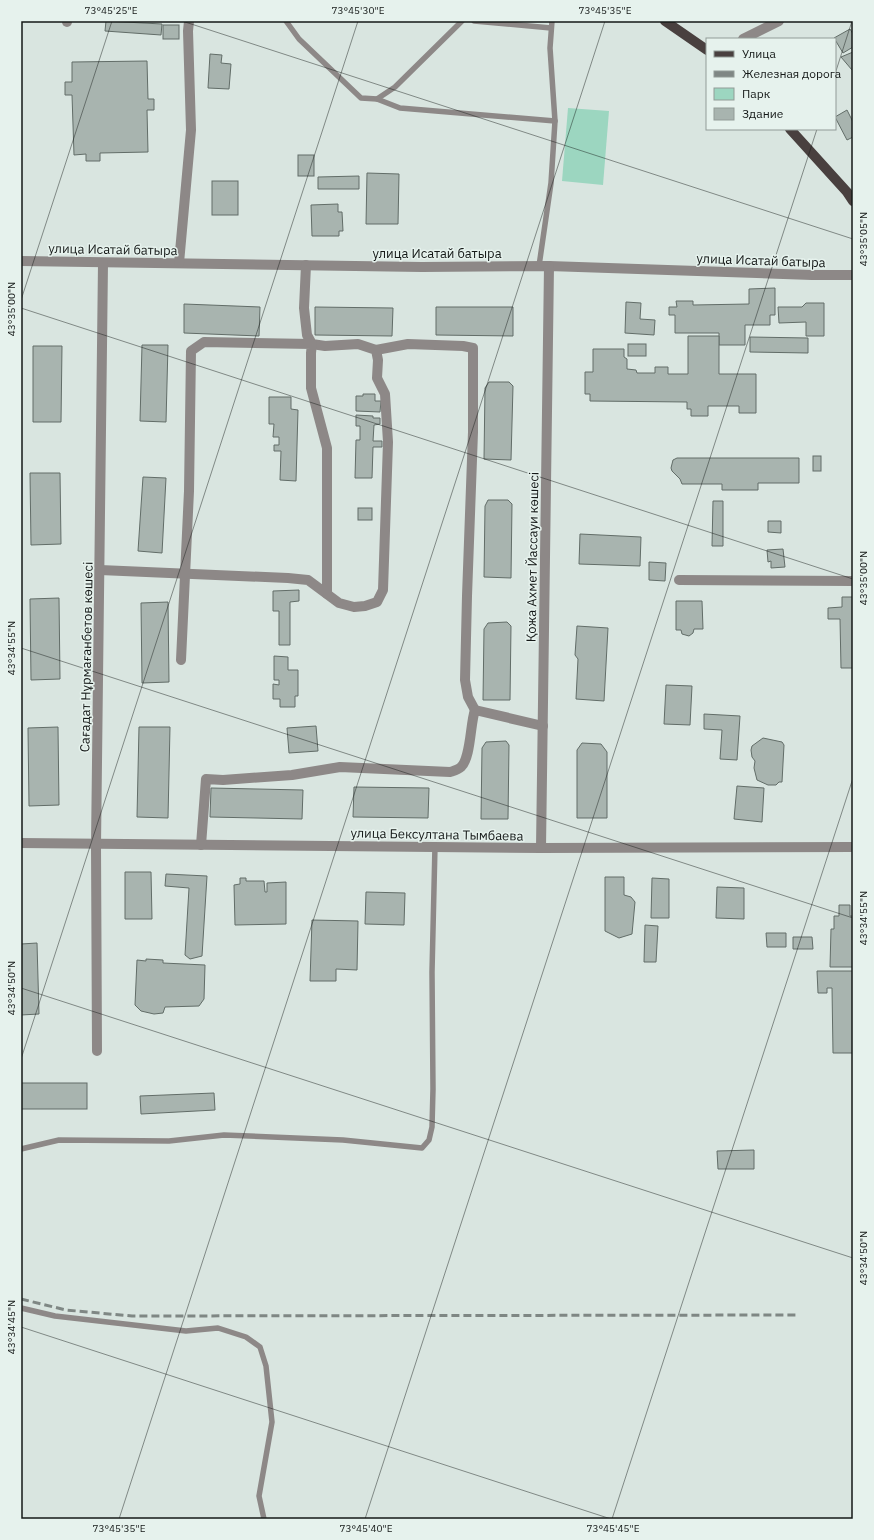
<svg xmlns="http://www.w3.org/2000/svg" width="874" height="1540" font-family="'IBM Plex Sans',sans-serif">
<rect width="100%" height="100%" fill="#d9e5e0"/>
<!-- green -->
<path fill="#9cd6c0" d="M568,108L609,111L603,185L562,181Z"/>
<!-- building -->
<g fill="#a8b4af" stroke="#626d68">
<path d="M106,21L162,24L161,35L105,31Z"/>
<rect x="163" y="25" width="16" height="14"/>
<path d="M850,29L853,34V47L843,53L834,38Z"/>
<path d="M853,52V69L852,70L841,57Z"/>
<path d="M210,54L222,55L221,63L231,64L229,89L208,88Z"/>
<path d="M147,61L148,99H154V110H147L148,152L100,153V161H86V154L74,155L72,95H65V82H72V62Z"/>
<path d="M847,110L853,122V137L847,140L835,117Z"/>
<rect x="298" y="155" width="16" height="21"/>
<path d="M367,173L399,174L398,224H366Z"/>
<path d="M359,176V189H318V177Z"/>
<rect x="212" y="181" width="26" height="34"/>
<path d="M338,204V212H342L343,231H339V236H312L311,205Z"/>
<path d="M775,288V315H770V325H745V345H719V333H675V315H669V307H677L676,301H693V305L749,304V289Z"/>
<path d="M626,302L641,303L640,319L655,320L654,335L625,333Z"/>
<path d="M806,303H824V336H806V322L779,323L778,307H802Z"/>
<path d="M184,304L260,307L259,336L184,333Z"/>
<path d="M315,307L393,308L392,336L315,335Z"/>
<path d="M436,307H513V336L436,335Z"/>
<path d="M688,336H719V374H756V413H739V406H708V416H691V409H687V402L590,401V394H585V372H593V349H624V357L627,359V369L636,370L637,373H655V367H668V374H688Z"/>
<path d="M750,337L808,338V353L750,352Z"/>
<rect x="628" y="344" width="18" height="12"/>
<path d="M142,345H168L166,422L140,421Z"/>
<path d="M33,346H62L61,422H33Z"/>
<path d="M489,382H509L513,386L511,460L484,459L485,388Z"/>
<path d="M363,394H375V401H381L380,412L356,411V396H363Z"/>
<path d="M269,397H291V409L298,410L296,481L280,480L281,451H274V445H279V437H273L274,424H269Z"/>
<path d="M356,415L373,416V418H380V424L374,425L373,441H382V447H373L372,478H355L356,440H360V426H356Z"/>
<rect x="813" y="456" width="8" height="15"/>
<path d="M677,458H799V483H758V490H722V484H682L680,479L672,471L671,468L673,460Z"/>
<path d="M30,473H60L61,544L31,545Z"/>
<path d="M143,477L166,478L162,553L138,551Z"/>
<path d="M488,500H508L512,504L511,578L484,577L485,506Z"/>
<path d="M713,501H723V546H712Z"/>
<rect x="358" y="508" width="14" height="12"/>
<path d="M768,521H781V533L768,532Z"/>
<path d="M580,534L641,537L640,566L579,564Z"/>
<path d="M783,549L785,567L771,568V561L768,562L767,550Z"/>
<path d="M649,562L666,563L665,581L649,580Z"/>
<path d="M299,590V601L290,602V645H279V611H273V591Z"/>
<path d="M842,597H853V668H841L840,619H828V608L842,607Z"/>
<path d="M59,598L60,679L31,680L30,599Z"/>
<path d="M676,601H702L703,629H694L693,633L689,636L682,634L681,630H676Z"/>
<path d="M168,602L169,682L142,683L141,603Z"/>
<path d="M507,622L511,626L510,700H483L484,629L488,623Z"/>
<path d="M577,626L608,628L604,701L576,699L578,659L575,655Z"/>
<path d="M274,656L288,657V670H298V696H295V707H280V699H273V684L279,685V680H274Z"/>
<path d="M666,685L692,686L690,725L664,724Z"/>
<path d="M704,714L740,716L737,760L720,759L722,730L704,729Z"/>
<path d="M316,726L318,751L289,753L287,728Z"/>
<path d="M58,727L59,805L29,806L28,728Z"/>
<path d="M139,727H170L168,818L137,817Z"/>
<path d="M763,738L782,742L784,745L782,782H779L776,785H768L757,780L754,768L755,761L752,757L751,750L752,746Z"/>
<path d="M506,741L509,745L508,819H481L482,748L486,742Z"/>
<path d="M582,743L601,744L607,752V818H577V750Z"/>
<path d="M737,786L764,788L762,822L734,819Z"/>
<path d="M354,787L429,788L428,818L353,817Z"/>
<path d="M211,788L303,790L302,819L210,817Z"/>
<path d="M125,872H151L152,919H125Z"/>
<path d="M166,874L207,876L202,956L190,959L185,955L189,888L165,886Z"/>
<path d="M605,877H624V895L631,897L635,902L632,934L619,938L605,931Z"/>
<path d="M240,878H246V881H264L265,892H267V883L286,882V924L235,925L234,885L240,884Z"/>
<path d="M652,878L669,879V918H651Z"/>
<path d="M717,887L744,888V919L716,918Z"/>
<path d="M366,892L405,893L404,925L365,924Z"/>
<path d="M839,905H850V916H853V967H830L831,929H834V916H839Z"/>
<path d="M312,920L358,921L357,970L336,969V981H310Z"/>
<path d="M645,925L658,926L656,962H644Z"/>
<path d="M766,933H786V947H767Z"/>
<path d="M793,937H812L813,949H793Z"/>
<path d="M37,943L39,1014L21,1015V944Z"/>
<path d="M146,959L163,960V963L205,965L204,999L199,1006L165,1007L163,1013L154,1014L141,1011L135,1005L137,960L146,961Z"/>
<path d="M817,971H853V1053H833L832,988H827V993H818Z"/>
<rect x="21" y="1083" width="66" height="26"/>
<path d="M214,1093L215,1110L141,1114L140,1096Z"/>
<path d="M754,1150V1169H718L717,1151Z"/>
</g>
<g fill="none" stroke-linecap="round" stroke-linejoin="round">
<!-- lane -->
<g stroke="#8d8887" stroke-width="5.5">
<path d="M286,21L299,39L361,98L377,99L395,87L462,21"/>
<path d="M474,21L551,28"/>
<path d="M377,99L400,108L555,121"/>
<path d="M539,266L551,183L555,121L550,48L552,21"/>
<path d="M21,1149L59,1140L169,1141L224,1135L343,1140L422,1148L429,1140L432,1127L433,1089L432,972L435,846"/>
<path d="M21,1308L55,1316L186,1331L218,1328L246,1337L260,1347L266,1366L272,1422L259,1496L264,1519"/>
</g>
<!-- street -->
<g stroke="#8d8887" stroke-width="10">
<path d="M67,22V21"/>
<path d="M743,39L779,21"/>
<path d="M21,261L422,267L549,266L812,275H853"/>
<path d="M179,263L191,130L188,31L189,21"/>
<path d="M376,350L408,344L463,346L473,348V432L467,596L465,680L468,697L475,710"/>
<path d="M100,570L288,578L308,580L339,603L354,607L365,606L377,602L383,590L388,442L385,394L377,378L378,360L376,350L358,344L325,346L312,344L307,335L304,308L306,265"/>
<path d="M679,580L853,581"/>
<path d="M181,660L189,491L191,351L204,342L312,344L311,353V388L327,448V594"/>
<path d="M21,843L541,848L853,847"/>
<path d="M201,845L206,779L223,780L292,775L340,767L450,772C453,771 458,770 461,767C471,758 470,724 475,710L543,726"/>
<path d="M541,848L549,266"/>
<path d="M97,1051L96,845L103,263"/>
</g>
<!-- primary -->
<g stroke="#49403f" stroke-width="10">
<path d="M665,21L707,50"/>
<path d="M790,129L847,192L853,201"/>
</g>
<!-- rail -->
<path stroke="#7f8784" stroke-width="3" stroke-dasharray="8 4" stroke-linecap="butt" d="M21,1299L66,1310L132,1316L798,1315"/>
</g>
<!-- ticks -->
<path fill="none" stroke="#141817" stroke-width="1" stroke-opacity="0.45" d="M182,21L853,239M835,74L852,21M21,300L112,21M21,308L853,579M21,648L853,918M21,988L853,1258M21,1059L358,21M21,1327L611,1519M119,1519L605,21M365,1519L817,129M612,1519L853,778"/>
<g text-anchor="middle" stroke-width="3" stroke-linejoin="round" paint-order="stroke">
<!-- street labels -->
<g font-size="13" fill="#141817" stroke="#e6f2ed">
<text transform="translate(113 249) rotate(1)" y="5">улица Исатай батыра</text>
<text x="437" y="258">улица Исатай батыра</text>
<text transform="translate(761 260) rotate(2)" y="5">улица Исатай батыра</text>
<text transform="translate(532 557) rotate(-89)" y="5">Қожа Ахмет Йассауи көшесі</text>
<text transform="translate(86 657) rotate(-89)" y="5">Сағадат Нұрмағанбетов көшесі</text>
<text transform="translate(437 834) rotate(1)" y="5">улица Бексултана Тымбаева</text>
</g>
</g>
<!-- border -->
<rect width="874" height="1540" fill="none" stroke="#e6f2ed" stroke-width="44"/>
<!-- legend -->
<rect x="706" y="38" width="130" height="92" fill="#e6f2ed" stroke="#929b97"/>
<rect x="714" y="51" width="20" height="6" fill="#49403f" stroke="#929b97"/>
<text x="742" y="58" font-size="12" fill="#141817">Улица</text>
<rect x="714" y="71" width="20" height="6" fill="#7f8784" stroke="#929b97"/>
<text x="742" y="78" font-size="12" fill="#141817">Железная дорога</text>
<rect x="714" y="88" width="20" height="12" fill="#9cd6c0" stroke="#929b97"/>
<text x="742" y="98" font-size="12" fill="#141817">Парк</text>
<rect x="714" y="108" width="20" height="12" fill="#a8b4af" stroke="#929b97"/>
<text x="742" y="118" font-size="12" fill="#141817">Здание</text>
<rect x="22" y="22" width="830" height="1496" fill="none" stroke="#141817" stroke-width="1.5"/>
<g font-size="10" text-anchor="middle" fill="#141817">
<text x="111" y="14">73°45'25"E</text>
<text x="358" y="14">73°45'30"E</text>
<text x="605" y="14">73°45'35"E</text>
<text transform="translate(863 239) rotate(-90)" y="4">43°35'05"N</text>
<text transform="translate(11 309) rotate(-90)" y="4">43°35'00"N</text>
<text transform="translate(863 578) rotate(-90)" y="4">43°35'00"N</text>
<text transform="translate(11 648) rotate(-90)" y="4">43°34'55"N</text>
<text transform="translate(863 918) rotate(-90)" y="4">43°34'55"N</text>
<text transform="translate(11 988) rotate(-90)" y="4">43°34'50"N</text>
<text transform="translate(863 1258) rotate(-90)" y="4">43°34'50"N</text>
<text transform="translate(11 1327) rotate(-90)" y="4">43°34'45"N</text>
<text x="119" y="1532">73°45'35"E</text>
<text x="366" y="1532">73°45'40"E</text>
<text x="613" y="1532">73°45'45"E</text>
</g>
</svg>
